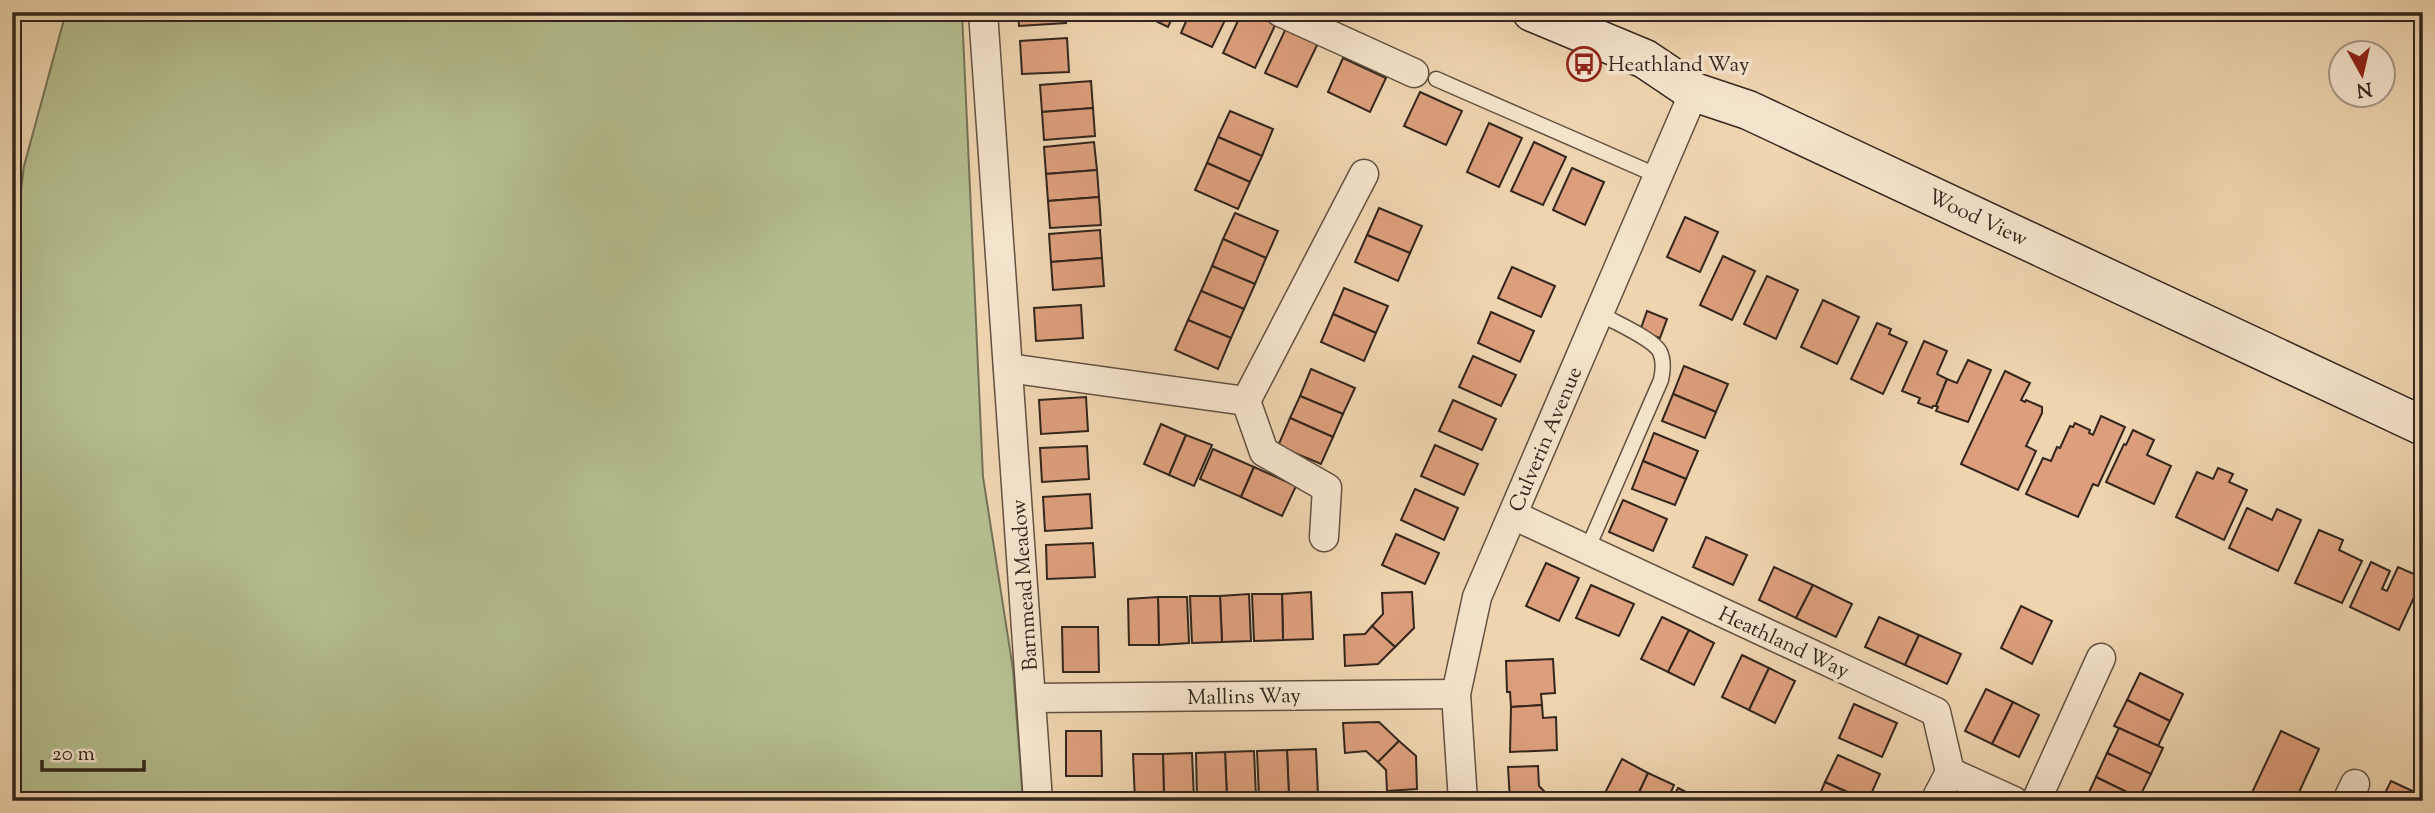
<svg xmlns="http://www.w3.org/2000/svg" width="2435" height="813" font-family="'Sorts Mill Goudy',serif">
<rect width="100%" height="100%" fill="#eed4af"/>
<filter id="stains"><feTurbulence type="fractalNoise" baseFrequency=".00286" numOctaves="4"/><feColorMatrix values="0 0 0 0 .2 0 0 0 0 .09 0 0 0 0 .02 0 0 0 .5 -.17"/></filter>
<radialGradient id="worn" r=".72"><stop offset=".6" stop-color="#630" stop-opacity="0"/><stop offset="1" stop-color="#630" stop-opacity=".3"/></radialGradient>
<!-- green -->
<path fill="#b4be8f" stroke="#747256" stroke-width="2" d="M66,12H962L983,477L1013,669L1023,801H12V260L24,166Z"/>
<!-- building -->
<g fill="#dc9e7c" stroke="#33261c" stroke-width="2">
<path d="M1018,12H1066V23L1019,26Z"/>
<path d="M1137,12H1175L1168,27Z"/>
<path d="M1190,12H1229L1212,47L1181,33Z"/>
<path d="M1242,12H1263L1278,19L1255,68L1223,53Z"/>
<path d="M1288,24L1320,39L1297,87L1265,73Z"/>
<path d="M1067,38L1069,72L1022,74L1020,41Z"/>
<path d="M1343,58L1386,78L1370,112L1328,92Z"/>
<path d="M1091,81L1093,108L1042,112L1040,85Z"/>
<path d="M1420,92L1462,111L1446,145L1404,126Z"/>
<path d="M1093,108L1095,136L1044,140L1042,112Z"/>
<path d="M1230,111L1273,129L1262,156L1218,137Z"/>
<path d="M1489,123L1522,138L1499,187L1467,172Z"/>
<path d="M1218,137L1262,156L1250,182L1207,163Z"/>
<path d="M1094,142L1097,170L1046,174L1044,147Z"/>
<path d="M1534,142L1566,157L1543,205L1511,191Z"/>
<path d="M1207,163L1250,182L1238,209L1195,190Z"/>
<path d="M1572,168L1604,182L1585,225L1553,210Z"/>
<path d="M1097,170L1099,197L1048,201L1046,174Z"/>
<path d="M1099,197L1101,225L1050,228L1048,201Z"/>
<path d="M1379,208L1422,226L1410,253L1367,235Z"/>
<path d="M1235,213L1278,231L1266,258L1223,239Z"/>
<path d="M1685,217L1718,232L1700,272L1667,257Z"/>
<path d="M1100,230L1102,258L1051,262L1049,234Z"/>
<path d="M1367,235L1410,253L1398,281L1355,262Z"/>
<path d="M1223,239L1266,258L1255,284L1212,266Z"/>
<path d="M1723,256L1755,271L1732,320L1700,305Z"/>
<path d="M1102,258L1104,286L1053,290L1051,262Z"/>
<path d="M1212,266L1255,284L1244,309L1201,291Z"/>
<path d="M1512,267L1555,286L1541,317L1498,298Z"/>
<path d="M1767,276L1798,290L1776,339L1744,324Z"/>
<path d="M1344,288L1388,306L1376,333L1333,314Z"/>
<path d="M1201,291L1244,309L1231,338L1188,320Z"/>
<path d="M1823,300L1859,317L1837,364L1801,347Z"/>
<path d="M1081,305L1083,338L1036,341L1034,308Z"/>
<path d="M1647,311L1667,319L1660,338L1640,331Z"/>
<path d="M1491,312L1534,331L1520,362L1478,343Z"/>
<path d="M1333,314L1376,333L1364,361L1321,342Z"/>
<path d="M1188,320L1231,338L1218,369L1175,350Z"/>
<path d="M1877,323L1891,329L1889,334L1907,342L1883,394L1851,379Z"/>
<path d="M1924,341L1947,351L1937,374L1947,379L1936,406H1933L1932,408L1918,403L1920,398L1902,391Z"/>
<path d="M1473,356L1516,375L1501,406L1459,387Z"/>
<path d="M1968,360L1991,370L1968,422L1936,411L1938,407L1936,406L1947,379L1957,383Z"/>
<path d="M1684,366L1728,384L1716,412L1673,394Z"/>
<path d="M1311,369L1355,388L1343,414L1300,396Z"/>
<path d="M2005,371L2030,383L2021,400L2025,402L2026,400L2042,407V413L2026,446L2036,451L2018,490L1961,464Z"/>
<path d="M1673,394L1716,412L1705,438L1662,421Z"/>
<path d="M1300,396L1343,414L1333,437L1290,418Z"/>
<path d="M1086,397L1088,431L1041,434L1039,400Z"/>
<path d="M1453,400L1496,419L1482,450L1439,431Z"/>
<path d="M2101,416L2125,427L2098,486L2093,484L2078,517L2026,494L2043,458L2051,461L2057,447L2060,448L2070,426L2073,427L2075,423L2090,430L2089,433L2093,435Z"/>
<path d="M1290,418L1333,437L1321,464L1278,446Z"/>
<path d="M1161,424L1186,435L1169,475L1144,464Z"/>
<path d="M2133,430L2154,440L2147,455L2171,466L2154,504L2106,482L2124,444L2126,445Z"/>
<path d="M1654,433L1698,451L1686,479L1643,461Z"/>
<path d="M1186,435L1212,445L1194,486L1169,475Z"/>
<path d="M1435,445L1478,464L1464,495L1421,476Z"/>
<path d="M1087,446L1089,479L1042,482L1040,448Z"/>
<path d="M1213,449L1254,467L1241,497L1200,479Z"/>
<path d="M1643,461L1686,479L1675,505L1632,489Z"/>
<path d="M1254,467L1296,486L1282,516L1241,497Z"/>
<path d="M2218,468L2233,474L2229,482L2247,490L2224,540L2176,517L2197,472L2213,479Z"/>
<path d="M1415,489L1458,508L1444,540L1401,520Z"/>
<path d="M1090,494L1092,528L1045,531L1043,497Z"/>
<path d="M1623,500L1667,519L1653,551L1609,532Z"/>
<path d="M2247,508L2272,520L2277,509L2301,520L2278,571L2229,548Z"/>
<path d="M2319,530L2343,540L2339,550L2362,561L2342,603L2295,583Z"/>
<path d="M1396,534L1439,553L1425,584L1382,565Z"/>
<path d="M1706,537L1747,555L1733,585L1693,567Z"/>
<path d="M1093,543L1095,577L1047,579L1046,545Z"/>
<path d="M2371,562L2390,571L2382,589L2387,591L2398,567L2423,578L2399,630L2350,607Z"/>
<path d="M1546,563L1579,578L1559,621L1526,606Z"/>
<path d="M1774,567L1813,585L1796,618L1759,600Z"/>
<path d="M1591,585L1634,604L1619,636L1576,618Z"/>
<path d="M1813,585L1852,604L1836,637L1796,618Z"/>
<path d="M1311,592L1313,639L1283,640L1282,594Z"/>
<path d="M1412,592L1414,628L1395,647L1372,626L1383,614L1382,593Z"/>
<path d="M1249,594L1251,641L1222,642L1220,596Z"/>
<path d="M1252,594H1282L1283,640L1254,641Z"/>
<path d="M1190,596H1220L1222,642L1192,643Z"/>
<path d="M1158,597H1187L1189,643L1159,645Z"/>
<path d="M1158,597L1159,645H1129L1128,599Z"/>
<path d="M2021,606L2052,621L2032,664L2001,648Z"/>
<path d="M1662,617L1689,630L1668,672L1641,659Z"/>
<path d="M1879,617L1919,635L1905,665L1865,647Z"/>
<path d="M1372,626L1395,647L1378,664L1345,666L1344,635L1365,634Z"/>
<path d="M1062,627H1098L1099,672H1063Z"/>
<path d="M1689,630L1714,643L1694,685L1668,672Z"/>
<path d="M1919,635L1961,654L1947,684L1905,665Z"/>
<path d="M1742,655L1769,668L1749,710L1722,697Z"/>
<path d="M1553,659L1555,693L1541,694L1542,705L1511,707L1510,692H1507L1506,661Z"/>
<path d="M1769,668L1795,681L1775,723L1749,710Z"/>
<path d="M2140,673L2183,694L2170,721L2127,700Z"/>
<path d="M1986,689L2013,702L1992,744L1965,731Z"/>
<path d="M2127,700L2170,721L2158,746L2114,726Z"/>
<path d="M2013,702L2039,715L2019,757L1992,744Z"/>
<path d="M1854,704L1897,723L1882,757L1839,738Z"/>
<path d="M1542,705L1543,718L1556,717L1557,750L1510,752L1511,707Z"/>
<path d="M1379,722L1399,741L1378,762L1366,751L1345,753L1343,723Z"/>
<path d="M2119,728L2163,748L2151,774L2107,753Z"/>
<path d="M1066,731H1101L1102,776H1066Z"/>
<path d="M2281,731L2319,749L2295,801H2248Z"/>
<path d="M1399,741L1416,756L1417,789L1387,791L1386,770L1378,762Z"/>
<path d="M1316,749L1318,795L1289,797L1287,750Z"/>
<path d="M1287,750L1289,797H1259L1257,751Z"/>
<path d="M1254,751L1256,797L1227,798L1225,752Z"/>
<path d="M1225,752L1227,798L1197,799L1196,753Z"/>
<path d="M1192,753L1194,800H1164L1163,754Z"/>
<path d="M2107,753L2151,774L2139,798L2096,777Z"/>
<path d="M1133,754H1163L1164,800L1135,801Z"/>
<path d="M1838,755L1880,774L1868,801L1825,782Z"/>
<path d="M1622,759L1648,773L1635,801H1601Z"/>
<path d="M1538,766L1539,786L1547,794L1541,801H1510L1508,767Z"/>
<path d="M1648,773L1674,785L1667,801H1635Z"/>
<path d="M2096,777L2139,798L2138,801H2085Z"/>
<path d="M2391,781L2423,796V801H2381Z"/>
<path d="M1825,782L1866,801H1817Z"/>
<path d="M1678,788L1704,801H1671Z"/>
</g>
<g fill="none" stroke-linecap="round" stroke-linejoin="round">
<!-- service casing -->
<g stroke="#625241" stroke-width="17">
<g id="service">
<path d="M1436,79L1656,175"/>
<path d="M1587,550L1661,380C1663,371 1664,361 1660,352C1653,338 1613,322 1599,313"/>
</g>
</g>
<!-- minor casing -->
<g stroke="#625241" stroke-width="31">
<g id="minor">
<path d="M983,12L1038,801"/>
<path d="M1280,12L1414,73"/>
<path d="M1008,368L1246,401"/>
<path d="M1513,515L1936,712L1950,772L2014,801"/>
<path d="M1324,537L1327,488L1264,452L1246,401L1364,174"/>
<path d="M1032,698L1456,694"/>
<path d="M1463,801L1456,694L1477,597L1694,92"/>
<path d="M1935,801L1950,772"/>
<path d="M2036,801L2101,658"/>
<path d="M2347,801L2355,784"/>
</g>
</g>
<!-- secondary casing -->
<g stroke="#33261c" stroke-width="41">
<path id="secondary" d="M1532,12L1645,59L1694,92L1748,110L2423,426"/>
</g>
<!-- service -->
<use href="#service" stroke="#f4e3cb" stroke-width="14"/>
<!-- minor -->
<use href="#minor" stroke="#f4e3cb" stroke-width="28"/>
<!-- secondary -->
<use href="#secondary" stroke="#f4e3cb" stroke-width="38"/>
</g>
<!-- icons -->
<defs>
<g id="bus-ring" transform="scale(1.75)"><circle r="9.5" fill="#f4e3cb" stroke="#8f2418" stroke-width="1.5"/><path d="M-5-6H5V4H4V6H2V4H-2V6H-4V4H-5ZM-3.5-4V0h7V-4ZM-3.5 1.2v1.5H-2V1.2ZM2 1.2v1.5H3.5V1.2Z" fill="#8f2418"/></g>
</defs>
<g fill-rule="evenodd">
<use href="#bus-ring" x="1584" y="64"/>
</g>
<g text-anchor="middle" stroke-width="7" stroke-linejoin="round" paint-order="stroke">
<!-- poi labels -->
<g font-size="21" fill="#33261c" stroke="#f4e3cb" text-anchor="start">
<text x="1608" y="71">Heathland Way</text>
</g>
<!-- street labels -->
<g font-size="21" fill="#33261c" stroke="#f4e3cb">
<text transform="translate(1978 217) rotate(25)" y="7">Wood View</text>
<text transform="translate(1545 439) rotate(-67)" y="7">Culverin Avenue</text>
<text transform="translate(1024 585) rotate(-94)" y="7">Barnmead Meadow</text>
<text transform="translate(1784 642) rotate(25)" y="7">Heathland Way</text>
<text transform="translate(1244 696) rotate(-1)" y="7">Mallins Way</text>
</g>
</g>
<!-- margin -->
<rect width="2435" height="813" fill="none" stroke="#eed4af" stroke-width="42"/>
<rect x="14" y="14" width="2407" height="785" fill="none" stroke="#33261c" stroke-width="3.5"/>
<rect x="21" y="21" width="2393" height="771" fill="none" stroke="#33261c" stroke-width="2"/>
<!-- north arrow -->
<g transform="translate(2362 74) rotate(172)"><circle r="33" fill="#f4e3cb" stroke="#a79785" stroke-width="2"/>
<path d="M0-5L12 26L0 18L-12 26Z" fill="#8f2418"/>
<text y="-10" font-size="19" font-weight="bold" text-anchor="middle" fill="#33261c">N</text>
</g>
<!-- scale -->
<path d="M42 760v10h102v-10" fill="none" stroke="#33261c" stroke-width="3.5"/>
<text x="52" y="760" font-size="21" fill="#33261c" stroke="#f4e3cb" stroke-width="5" paint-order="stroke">20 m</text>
<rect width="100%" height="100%" filter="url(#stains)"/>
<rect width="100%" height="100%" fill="url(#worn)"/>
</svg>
